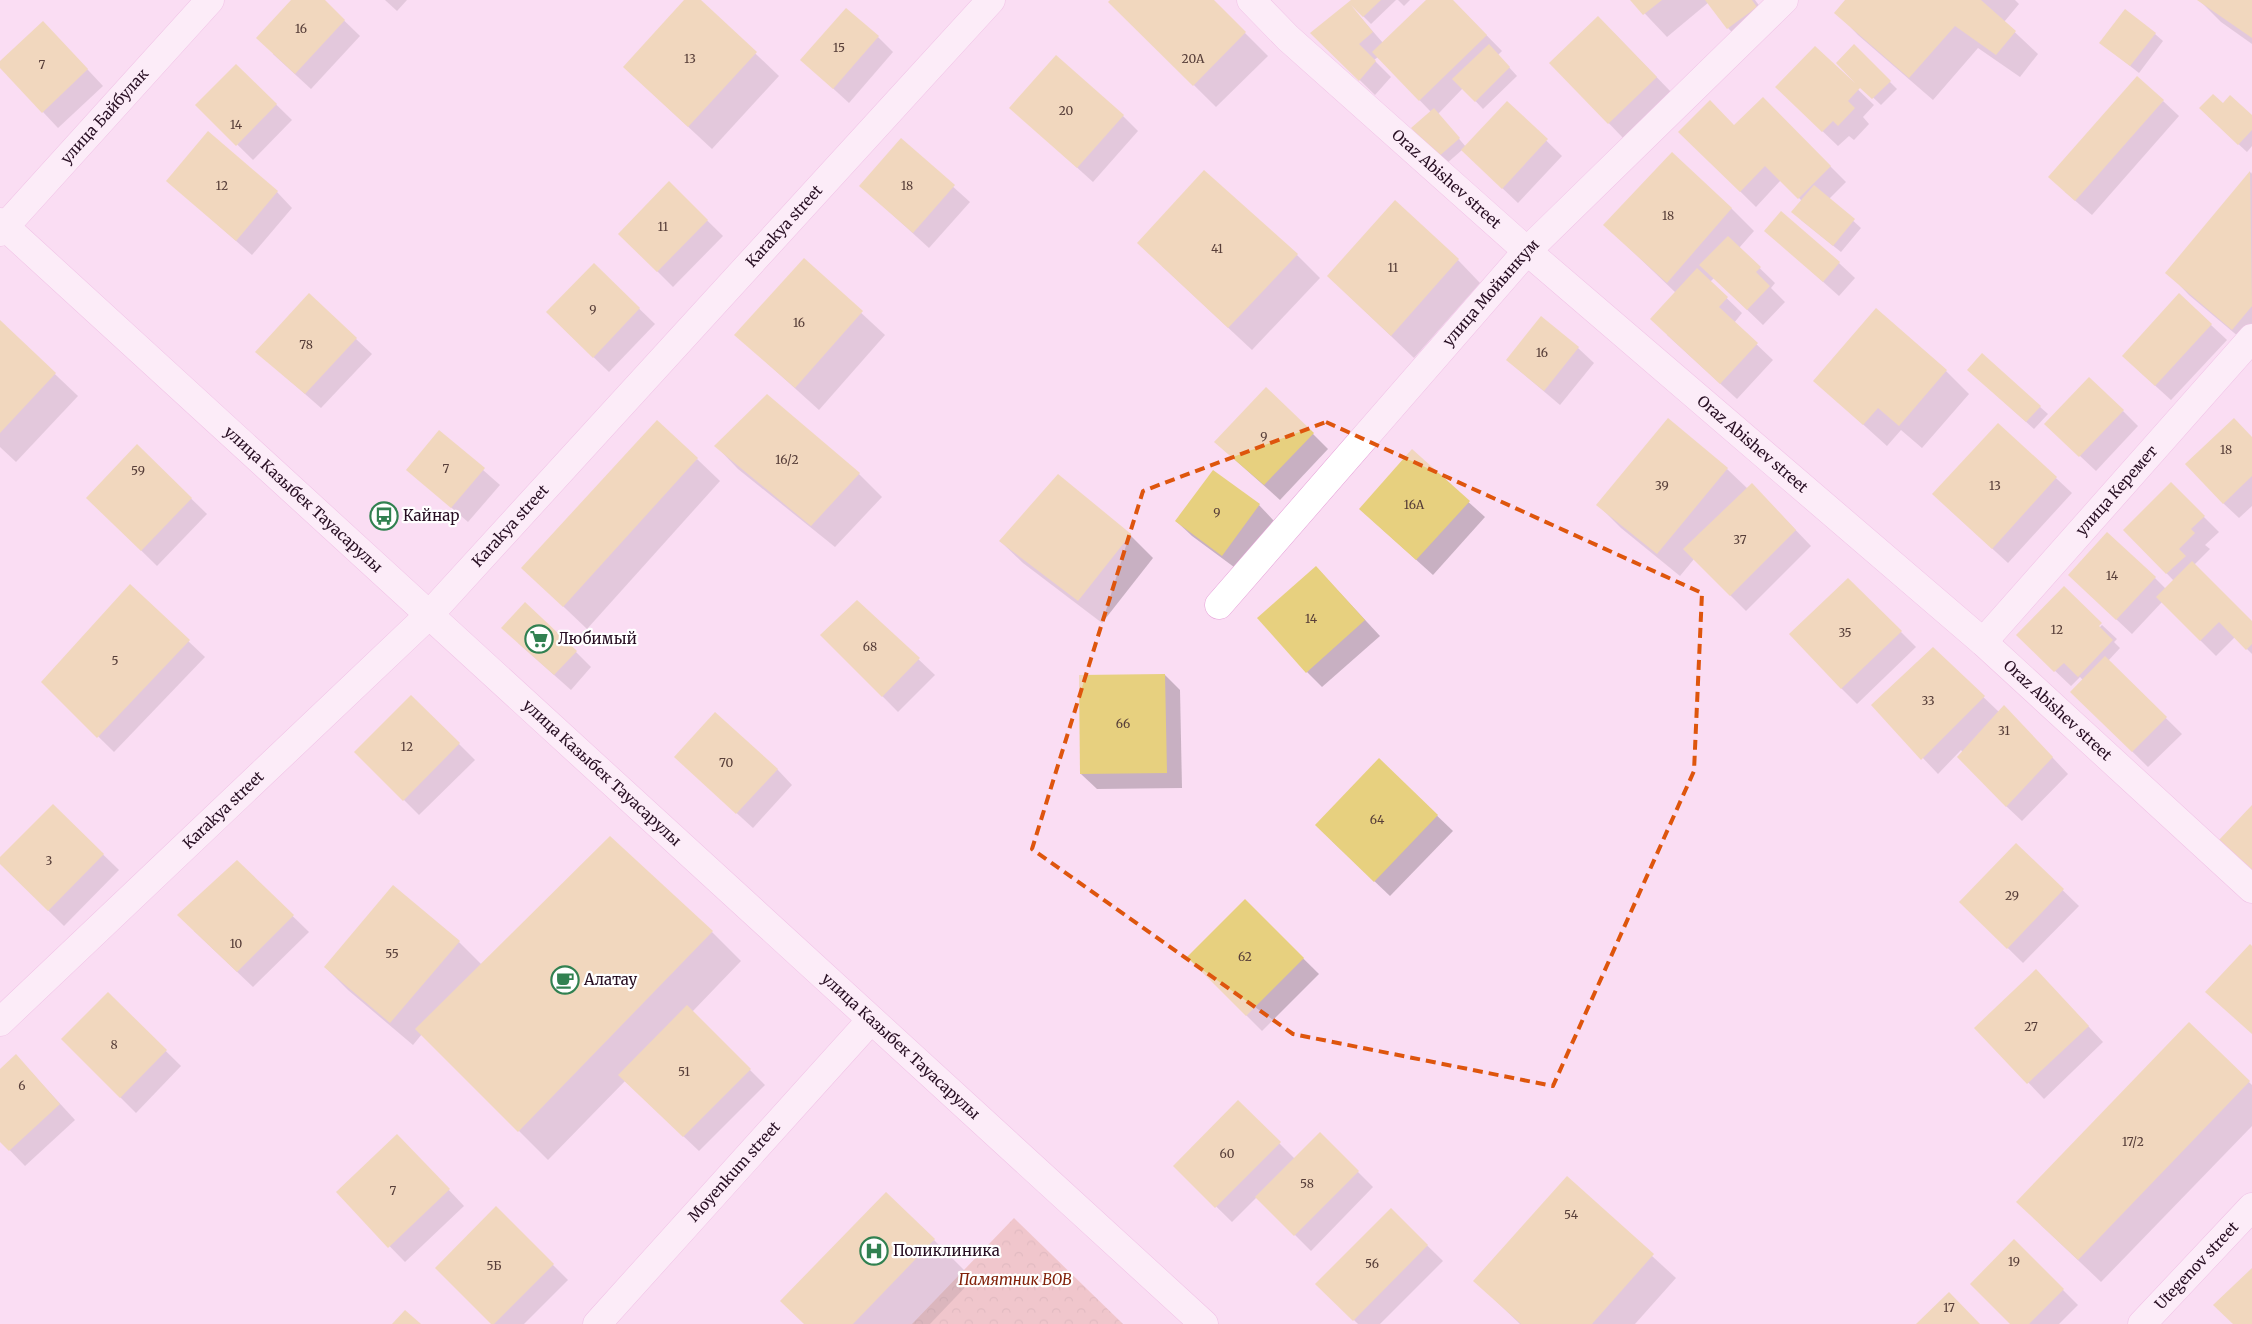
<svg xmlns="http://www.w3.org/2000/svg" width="2252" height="1324" font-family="Merriweather,serif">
<defs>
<pattern id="park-crowns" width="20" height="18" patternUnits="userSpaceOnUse" patternTransform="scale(1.25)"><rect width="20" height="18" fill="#e5ab9d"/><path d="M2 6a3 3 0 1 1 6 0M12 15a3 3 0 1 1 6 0" fill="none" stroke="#c49287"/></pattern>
</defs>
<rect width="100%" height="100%" fill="#faddf3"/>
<!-- park -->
<path fill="url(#park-crowns)" d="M1014,1218L1123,1324H912Z"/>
<!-- shadow -->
<g fill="#0003">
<path d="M293,0H323L360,36L311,89L273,54Z"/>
<path d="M385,0H407L397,11Z"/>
<path d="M686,0H699L779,76L712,149L624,67Z"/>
<path d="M1111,0H1212L1268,56L1216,107L1110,2Z"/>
<path d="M1353,0H1396L1371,24L1350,3Z"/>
<path d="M1398,0H1410L1404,6Z"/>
<path d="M1428,0H1452L1502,51L1498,55L1517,76L1483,109L1463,88L1438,114L1466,147L1508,103L1562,156L1518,203L1462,150L1446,164L1438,157L1431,112L1378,57L1374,60L1391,77L1375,95L1312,33L1349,4L1383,43Z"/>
<path d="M1632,0H1755L1772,23L1743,44L1728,28L1709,2L1667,37Z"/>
<path d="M1846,0H2015L2019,4L2004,22L2038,54L2020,77L1978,48L1933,100L1858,35L1836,12Z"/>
<path d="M2199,0H2252V44L2221,22Z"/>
<path d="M1614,33L1672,93L1624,139L1551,63Z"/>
<path d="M2155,34L2163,41L2139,73L2101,43Z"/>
<path d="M878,37L893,52L849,103L802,60Z"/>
<path d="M58,38L103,86L58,128L0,66V63Z"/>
<path d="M1854,46L1897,89L1881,105L1837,63Z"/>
<path d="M1815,48L1874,105L1863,117L1869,124L1854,140L1849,136L1838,146L1793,103Z"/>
<path d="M236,65L292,120L253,160L197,105Z"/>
<path d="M1763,99L1846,182L1829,199L1861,228L1841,252L1801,220L1802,201L1781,180L1756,207L1680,132L1734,127Z"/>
<path d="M2163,101L2179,116L2092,215L2065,192Z"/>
<path d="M2223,105L2252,117V146L2247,152L2208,116Z"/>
<path d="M1011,108L1123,116L1138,131L1093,182Z"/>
<path d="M901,140L970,202L929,248L861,186Z"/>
<path d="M2251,172L2252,174V348L2189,295L2167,272Z"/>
<path d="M168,181L277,192L292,208L252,255Z"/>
<path d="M669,183L723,236L673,287L620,234Z"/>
<path d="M1731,208L1754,231L1739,248L1775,283L1771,288L1785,302L1763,325L1714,278L1710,282L1742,313L1734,323L1773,360L1737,399L1667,335L1676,293L1605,225Z"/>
<path d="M1766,231L1839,263L1855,278L1839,296Z"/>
<path d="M1297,255L1320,278L1252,350L1162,266Z"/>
<path d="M804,260L885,335L819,410L736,335Z"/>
<path d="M1458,260L1480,283L1414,358L1328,276Z"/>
<path d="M594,265L655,324L609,372L563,328Z"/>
<path d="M309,295L372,354L321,408L257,352Z"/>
<path d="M2179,295L2227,340L2171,400L2139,371Z"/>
<path d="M1876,310L1946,371L1969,394L1922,448L1901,430L1887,446L1815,381Z"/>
<path d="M0,322L78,396L16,462L0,447Z"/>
<path d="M1578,348L1594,363L1560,405L1507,360Z"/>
<path d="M1982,355L2048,414L2034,429L1976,377Z"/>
<path d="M767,396L859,474L882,497L835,547L738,469L716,446Z"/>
<path d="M2123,411L2138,426L2096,471L2062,439Z"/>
<path d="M1998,424L2072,493L2008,563L1950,510Z"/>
<path d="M440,432L500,485L468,522L408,470Z"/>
<path d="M1313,434L1328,449L1280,500L1215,442Z"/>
<path d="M2252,437V506L2239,518L2223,503Z"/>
<path d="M137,446L207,514L157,566L103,513Z"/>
<path d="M1412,451L1485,517L1433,575L1360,509Z"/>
<path d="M697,459L720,481L587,629L523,568Z"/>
<path d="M1727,469L1748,489L1767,500L1811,546L1746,611L1694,559L1680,576L1621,528L1598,505Z"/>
<path d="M2171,484L2219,532L2205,545L2210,549L2194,565L2252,623V654L2235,637L2216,656L2162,602L2132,634L2085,590L2155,578L2166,589L2174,581L2125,530Z"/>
<path d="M1259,505L1274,521L1238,570L1192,536L1176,521Z"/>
<path d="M1130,535L1153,558L1102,623L1023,563L1000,541Z"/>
<path d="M1316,567L1380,636L1322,687L1307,672Z"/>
<path d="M1848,579L1916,647L1857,704L1841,688Z"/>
<path d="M130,586L205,657L114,752L43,682Z"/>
<path d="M857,601L935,675L898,712L822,635Z"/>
<path d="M2102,625L2117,639L2114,642L2120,648L2108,661L2182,734L2148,767L2072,692L2083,680L2080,677L2071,686L2033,650L2100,627Z"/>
<path d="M518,643L576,652L591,667L571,690Z"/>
<path d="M1933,649L1999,712L2019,722L2068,774L2022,821L2006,806L1961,750L1938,774L1873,705Z"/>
<path d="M1165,675L1180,690L1182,788L1097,789L1081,774Z"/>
<path d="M411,696L475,760L419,815L356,752Z"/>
<path d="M675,757L777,769L792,785L753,828Z"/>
<path d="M1379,760L1453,831L1390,896L1332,841Z"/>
<path d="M53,806L119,870L64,926L0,863V859Z"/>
<path d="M2016,845L2079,906L2023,963L1961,902Z"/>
<path d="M237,862L309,932L253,987L194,931Z"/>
<path d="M1245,901L1319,974L1262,1031L1188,957Z"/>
<path d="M712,932L741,961L692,1012L765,1085L699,1151L625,1081L548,1160L422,1034L413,1045L348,990L325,967L459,942L482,965Z"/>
<path d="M2051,986L2103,1042L2044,1099L1976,1028Z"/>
<path d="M108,994L181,1066L136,1113L62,1039Z"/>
<path d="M2189,1024L2252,1085V1126L2101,1282L2041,1225Z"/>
<path d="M0,1071L31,1072L75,1120L25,1166L0,1140Z"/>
<path d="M1238,1102L1295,1159L1320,1134L1373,1187L1311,1251L1257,1197L1232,1222L1175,1166Z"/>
<path d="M412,1151L464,1206L405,1262L337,1192Z"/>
<path d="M1567,1178L1676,1278L1635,1324H1520L1475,1281Z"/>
<path d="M496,1208L568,1280L524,1324H493Z"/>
<path d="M1391,1210L1443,1261L1380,1324H1358L1317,1284Z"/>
<path d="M934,1240L973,1279L930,1324H805Z"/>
<path d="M2014,1241L2078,1305L2059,1324H2011Z"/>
</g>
<!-- building -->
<g fill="#e7d07f">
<path d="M291,0H325L345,20L295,74L256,38Z"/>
<path d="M684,0H701L757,52L688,127L623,67Z"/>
<path d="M1110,0H1214L1246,32L1193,86L1108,2Z"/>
<path d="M1351,0H1381L1363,17L1351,5L1373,32L1359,44L1376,61L1359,81L1310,33Z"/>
<path d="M1426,0H1453L1487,35L1419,101L1372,52Z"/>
<path d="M1630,0H1662L1643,15Z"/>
<path d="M1705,0H1752L1757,7L1727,29Z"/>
<path d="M1845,0H1981L2016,31L1996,55L1955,26L1909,78L1834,13Z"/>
<path d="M2197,0H2252V38Z"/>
<path d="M846,8L879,36L833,89L800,60Z"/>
<path d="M2125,9L2156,33L2130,66L2099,43Z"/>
<path d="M1598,16L1657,77L1608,124L1549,63Z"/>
<path d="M43,21L88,69L42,113L0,68V61Z"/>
<path d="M1489,44L1510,67L1475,102L1452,79Z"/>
<path d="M1854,44L1891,81L1872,99L1860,88L1848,101L1855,108L1838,126L1833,121L1822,132L1775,87L1815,46L1855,83L1836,63Z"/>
<path d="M1056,55L1124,115L1077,168L1009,108Z"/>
<path d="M236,64L277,104L236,146L195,105Z"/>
<path d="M2137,76L2164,100L2075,201L2048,177Z"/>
<path d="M2213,94L2223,103L2230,95L2252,115V130L2238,145L2199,108Z"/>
<path d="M1763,97L1831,166L1798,199L1765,166L1740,192L1678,132L1710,100L1734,125Z"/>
<path d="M1507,101L1548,139L1502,189L1461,150Z"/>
<path d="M1434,108L1460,138L1437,158L1411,128Z"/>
<path d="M208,131L278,191L236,241L166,181Z"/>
<path d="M901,138L955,185L913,233L859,186Z"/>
<path d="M1672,152L1732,208L1667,283L1603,225Z"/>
<path d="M1204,170L1298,254L1228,328L1137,243Z"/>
<path d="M2250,171L2252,306L2232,330L2165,273Z"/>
<path d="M669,181L708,220L657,272L618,234Z"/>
<path d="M1814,185L1855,219L1833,246L1791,212Z"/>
<path d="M1395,200L1459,259L1391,336L1327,276Z"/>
<path d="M1781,211L1840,262L1823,282L1764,231Z"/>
<path d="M1728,236L1761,267L1756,272L1770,286L1747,310L1699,265Z"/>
<path d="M804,258L863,311L795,388L734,335Z"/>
<path d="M594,263L640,308L593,358L546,312Z"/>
<path d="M1697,268L1728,297L1719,307L1758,343L1720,384L1650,319Z"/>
<path d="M309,293L357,338L305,394L255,352Z"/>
<path d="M2179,293L2212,324L2155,386L2122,356Z"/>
<path d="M1876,308L1947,370L1899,426L1878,408L1863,425L1813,381Z"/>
<path d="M1541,316L1579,347L1544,391L1506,360Z"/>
<path d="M0,320L56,373L0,433Z"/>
<path d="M1982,353L2041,406L2026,422L1967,370Z"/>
<path d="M2089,377L2124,410L2079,457L2044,424Z"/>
<path d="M1266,387L1314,433L1264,485L1214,442Z"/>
<path d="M767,394L860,473L811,526L714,446Z"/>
<path d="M1668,418L1728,468L1657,554L1596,505Z"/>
<path d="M2234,418L2252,437V476L2223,504L2185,464Z"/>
<path d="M657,420L698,458L563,607L521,568Z"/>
<path d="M1998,423L2057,477L1992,549L1932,494Z"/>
<path d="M439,430L485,468L451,508L406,470Z"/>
<path d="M137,444L192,498L141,551L86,498Z"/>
<path d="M1412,449L1470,501L1416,560L1359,509Z"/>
<path d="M1213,470L1260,504L1222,556L1175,521Z"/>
<path d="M1058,474L1131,534L1078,601L999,541Z"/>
<path d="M2171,482L2205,516L2191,529L2195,533L2179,549L2186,556L2166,574L2123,530Z"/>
<path d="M1752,483L1796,530L1730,596L1683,549Z"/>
<path d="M2107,532L2156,577L2116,620L2068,575Z"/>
<path d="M2192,561L2252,621V644L2246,650L2219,622L2200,641L2156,597Z"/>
<path d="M1316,566L1365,620L1306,673L1257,618Z"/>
<path d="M1848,578L1902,631L1841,689L1789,634Z"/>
<path d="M130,584L190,640L97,738L41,682Z"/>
<path d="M2064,586L2102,623L2099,626L2113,640L2078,677L2064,663L2054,672L2016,635Z"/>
<path d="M857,600L920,658L882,697L820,635Z"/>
<path d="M525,602L577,651L554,675L501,628Z"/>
<path d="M1933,647L1985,696L1921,760L1871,705Z"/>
<path d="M2105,656L2167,717L2132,752L2070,692Z"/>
<path d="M1165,674L1167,773L1080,774L1079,675Z"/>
<path d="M411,695L460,743L403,801L354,752Z"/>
<path d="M2004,705L2053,757L2006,807L1957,757Z"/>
<path d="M715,712L778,769L736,814L674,757Z"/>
<path d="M1379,758L1438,815L1374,882L1315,825Z"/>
<path d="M53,804L104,854L48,911L0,864V857Z"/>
<path d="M2252,805V870L2219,840Z"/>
<path d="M610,836L713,931L518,1132L415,1029Z"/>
<path d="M2016,843L2064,889L2007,949L1959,902Z"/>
<path d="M237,860L294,915L237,972L177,915Z"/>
<path d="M393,885L460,941L390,1023L324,967Z"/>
<path d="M1245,899L1304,958L1246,1016L1187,957Z"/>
<path d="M2250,944L2252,946V1034L2205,992Z"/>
<path d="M2036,969L2089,1026L2027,1084L1974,1028Z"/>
<path d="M108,992L167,1050L120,1098L61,1039Z"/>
<path d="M687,1005L751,1069L683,1137L618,1075Z"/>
<path d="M2189,1022L2250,1081L2078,1260L2016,1202Z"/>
<path d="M16,1054L60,1104L9,1151L0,1142V1069Z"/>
<path d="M1238,1100L1281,1142L1215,1208L1173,1166Z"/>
<path d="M1320,1132L1359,1171L1294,1236L1255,1197Z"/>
<path d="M397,1134L450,1189L388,1248L336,1192Z"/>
<path d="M1567,1176L1654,1254L1592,1324H1521L1473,1281Z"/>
<path d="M886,1192L935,1239L853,1324H804L780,1301Z"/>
<path d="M496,1206L554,1264L494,1324H491L435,1268Z"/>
<path d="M1391,1208L1428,1245L1353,1321L1315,1284Z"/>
<path d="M2014,1239L2064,1289L2029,1324H2010L1970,1284Z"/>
<path d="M2252,1268V1324H2233L2213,1305Z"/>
<path d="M1949,1292L1980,1324H1916Z"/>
<path d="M405,1310L421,1324H392Z"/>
</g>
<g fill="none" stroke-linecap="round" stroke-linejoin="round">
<!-- minor casing -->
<g stroke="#e6a1d8" stroke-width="29">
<g id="minor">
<path id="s1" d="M1251,0L1288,38L1527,251L1983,642L2252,889"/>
<path id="s2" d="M0,222L1204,1324"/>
<path id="s3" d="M0,232L210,0"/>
<path id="s4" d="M1219,605L1527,251L1784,0"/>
<path id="s5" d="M1983,642L2252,338"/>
<path id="s6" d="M0,1022L429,615L991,0"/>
<path id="s7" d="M597,1324L871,1020"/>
<path id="s8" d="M2142,1324L2252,1207"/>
</g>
</g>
<!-- minor -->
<use href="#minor" stroke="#fff" stroke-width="28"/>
</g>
<!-- marked area -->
<path d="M0 0H2252V1324H0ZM1326,422L1702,593L1694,771L1553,1086L1293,1034L1032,849L1143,491Z" fill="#faddf3" fill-opacity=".55" fill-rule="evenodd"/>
<path fill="none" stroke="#de550d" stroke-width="4" stroke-dasharray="10 6" stroke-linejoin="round" d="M1326,422L1702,593L1694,771L1553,1086L1293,1034L1032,849L1143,491Z"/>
<!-- icons -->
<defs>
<g id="bus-ring" transform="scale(1.4375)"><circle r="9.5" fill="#fff" stroke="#318151" stroke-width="1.5"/><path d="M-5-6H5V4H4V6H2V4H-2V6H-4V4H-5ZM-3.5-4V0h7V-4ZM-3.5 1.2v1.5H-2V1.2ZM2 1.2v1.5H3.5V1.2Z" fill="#318151"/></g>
<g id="supermarket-ring" transform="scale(1.4375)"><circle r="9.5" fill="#fff" stroke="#318151" stroke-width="1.5"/><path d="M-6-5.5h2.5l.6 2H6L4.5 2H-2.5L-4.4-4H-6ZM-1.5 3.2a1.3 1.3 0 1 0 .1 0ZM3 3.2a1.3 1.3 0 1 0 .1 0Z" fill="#318151"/></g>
<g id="cafe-ring" transform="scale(1.4375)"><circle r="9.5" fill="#fff" stroke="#318151" stroke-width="1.5"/><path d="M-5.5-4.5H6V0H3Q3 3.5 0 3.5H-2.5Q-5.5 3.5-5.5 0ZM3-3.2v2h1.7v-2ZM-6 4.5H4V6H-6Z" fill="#318151"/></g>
<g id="hospital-ring" transform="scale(1.4375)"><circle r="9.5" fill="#fff" stroke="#318151" stroke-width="1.5"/><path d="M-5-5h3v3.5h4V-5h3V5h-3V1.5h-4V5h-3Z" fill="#318151"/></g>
</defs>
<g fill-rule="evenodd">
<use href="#bus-ring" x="384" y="516"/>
<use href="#supermarket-ring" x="539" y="639"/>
<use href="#cafe-ring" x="565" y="980"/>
<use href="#hospital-ring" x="874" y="1251"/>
</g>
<g text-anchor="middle" stroke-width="4.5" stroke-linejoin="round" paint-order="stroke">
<!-- number labels -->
<g font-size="12" fill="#573e39">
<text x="301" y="33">16</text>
<text x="839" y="52">15</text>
<text x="690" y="63">13</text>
<text x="1193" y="63">20А</text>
<text x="42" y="69">7</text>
<text x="1066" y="115">20</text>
<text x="236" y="129">14</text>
<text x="222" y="190">12</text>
<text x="907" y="190">18</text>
<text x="1668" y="220">18</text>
<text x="663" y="231">11</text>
<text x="1217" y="253">41</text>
<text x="1393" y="272">11</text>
<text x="593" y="314">9</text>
<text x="799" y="327">16</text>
<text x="306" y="349">78</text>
<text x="1542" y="357">16</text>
<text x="1264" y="441">9</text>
<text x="2226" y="454">18</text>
<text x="787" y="464">16/2</text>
<text x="446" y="473">7</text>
<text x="138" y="475">59</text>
<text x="1662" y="490">39</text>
<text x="1995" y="490">13</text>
<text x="1414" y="509">16А</text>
<text x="1217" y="517">9</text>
<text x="1740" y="544">37</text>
<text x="2112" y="580">14</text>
<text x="1311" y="623">14</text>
<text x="2057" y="634">12</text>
<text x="1845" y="637">35</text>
<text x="870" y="651">68</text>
<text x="115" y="665">5</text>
<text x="1928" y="705">33</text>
<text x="1123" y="728">66</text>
<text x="2004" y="735">31</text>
<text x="407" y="751">12</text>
<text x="726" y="767">70</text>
<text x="1377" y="824">64</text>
<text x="49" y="865">3</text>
<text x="2012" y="900">29</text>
<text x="236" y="948">10</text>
<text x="392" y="958">55</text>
<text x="1245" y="961">62</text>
<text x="2031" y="1031">27</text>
<text x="114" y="1049">8</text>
<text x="684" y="1076">51</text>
<text x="22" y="1090">6</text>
<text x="2133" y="1146">17/2</text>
<text x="1227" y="1158">60</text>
<text x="1307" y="1188">58</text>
<text x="393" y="1195">7</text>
<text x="1571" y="1219">54</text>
<text x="2014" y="1266">19</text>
<text x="1372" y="1268">56</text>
<text x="494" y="1270">5Б</text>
<text x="1949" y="1312">17</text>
</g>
<!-- street labels -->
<g font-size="15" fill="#270e22" stroke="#fff">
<text dy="5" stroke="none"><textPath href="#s3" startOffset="156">улица Байбулак</textPath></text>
<text dy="5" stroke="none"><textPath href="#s1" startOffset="265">Oraz Abishev street</textPath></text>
<text dy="5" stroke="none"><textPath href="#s6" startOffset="1118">Karakya street</textPath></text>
<text dy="5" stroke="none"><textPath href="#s4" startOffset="414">улица Мойынкум</textPath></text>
<text dy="5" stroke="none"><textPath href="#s1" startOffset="670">Oraz Abishev street</textPath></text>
<text dy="5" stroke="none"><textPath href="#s5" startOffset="202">улица Керемет</textPath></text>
<text dy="5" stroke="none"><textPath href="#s2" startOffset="411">улица Казыбек Тауасарулы</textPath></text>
<text dy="5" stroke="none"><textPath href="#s6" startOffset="712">Karakya street</textPath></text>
<text dy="5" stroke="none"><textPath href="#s1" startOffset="1075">Oraz Abishev street</textPath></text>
<text dy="5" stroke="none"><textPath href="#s2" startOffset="816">улица Казыбек Тауасарулы</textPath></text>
<text dy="5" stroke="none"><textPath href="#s6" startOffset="308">Karakya street</textPath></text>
<text dy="5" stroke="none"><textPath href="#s2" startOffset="1221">улица Казыбек Тауасарулы</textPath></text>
<text dy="5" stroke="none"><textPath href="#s7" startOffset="205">Moyenkum street</textPath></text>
<text dy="5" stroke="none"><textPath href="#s8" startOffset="80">Utegenov street</textPath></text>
</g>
<!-- poi labels -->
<g font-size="15" fill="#270e22" stroke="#fff" text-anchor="start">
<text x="403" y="521">Кайнар</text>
<text x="558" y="644">Любимый</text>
<text x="584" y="985">Алатау</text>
<text x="893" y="1256">Поликлиника</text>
</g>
<!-- park labels -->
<g font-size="15" font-style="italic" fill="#82220a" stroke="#fff">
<text x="1015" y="1285">Памятник ВОВ</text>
</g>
</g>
</svg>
